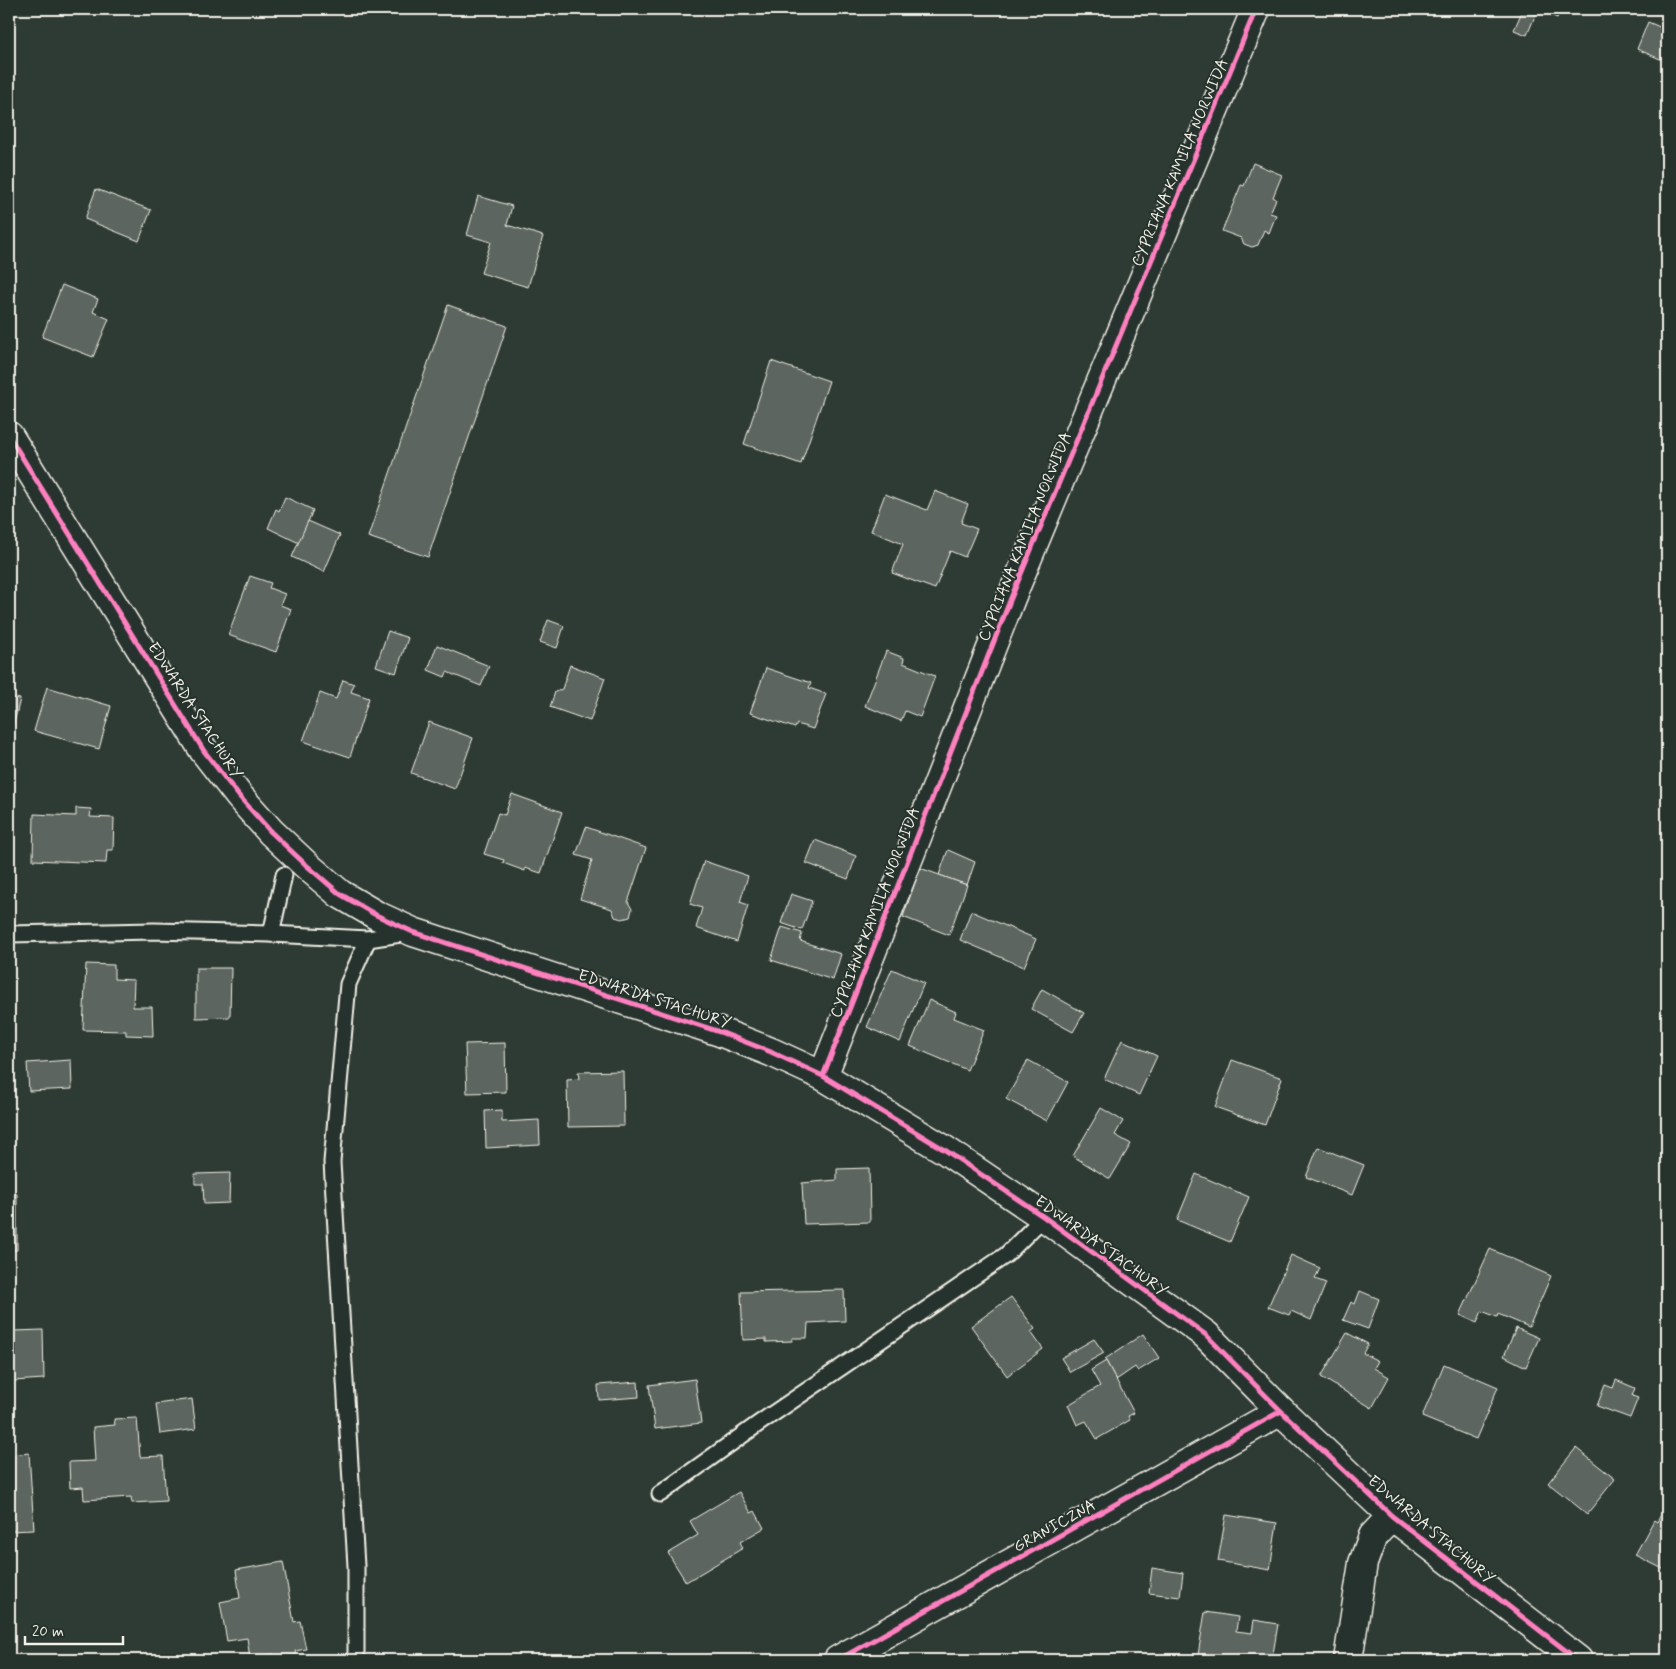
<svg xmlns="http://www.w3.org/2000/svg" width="1676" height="1669" font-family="Mynerve,sans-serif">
<rect width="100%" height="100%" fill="#2e3b34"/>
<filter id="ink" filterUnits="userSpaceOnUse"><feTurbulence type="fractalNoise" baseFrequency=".02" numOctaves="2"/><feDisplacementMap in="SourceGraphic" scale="10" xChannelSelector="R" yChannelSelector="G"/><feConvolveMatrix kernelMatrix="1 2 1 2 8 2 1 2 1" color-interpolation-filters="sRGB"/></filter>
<g filter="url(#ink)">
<!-- building -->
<g fill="#5c655e" stroke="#f4f1e8">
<path d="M1523,9H1538L1527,35L1514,30Z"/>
<path d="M1538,9H1561L1557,18Z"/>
<path d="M1648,22L1667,30V62L1637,49Z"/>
<path d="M1253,163L1282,175L1273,197L1276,199L1270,213L1276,215L1269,233L1264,230L1258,245L1252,247L1244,244L1241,238L1222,231L1241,185L1244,186Z"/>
<path d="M96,189L151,210L139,241L85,219Z"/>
<path d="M478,196L512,206L507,225L543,236L528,287L481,273L491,242L467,235Z"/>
<path d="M62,285L98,299L93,312L109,319L93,357L42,337Z"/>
<path d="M448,305L507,326L428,557L368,537Z"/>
<path d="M771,361L829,381L801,464L744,444Z"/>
<path d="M935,491L968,504L961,523L977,529L965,557L950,551L935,589L892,573L903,544L871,531L885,494L927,510Z"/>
<path d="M285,497L313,510L299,543L268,528L276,509L279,511Z"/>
<path d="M308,521L340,535L324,572L292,557Z"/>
<path d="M250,576L271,583L269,588L285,594L280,605L291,609L276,652L228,635Z"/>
<path d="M548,620L564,626L557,648L540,642Z"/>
<path d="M388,631L408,638L396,673L376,666Z"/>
<path d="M437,645L489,666L481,686L447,672L445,677L428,670Z"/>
<path d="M886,651L904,658L903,663L935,676L920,717L905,711L901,721L865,706Z"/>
<path d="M570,665L605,678L590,721L550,707L555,692L562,689Z"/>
<path d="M766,668L811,683L809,688L826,694L813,729L797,724L795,728L750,713Z"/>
<path d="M343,680L354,684L351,692L369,698L350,757L303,741L320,693L336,699Z"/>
<path d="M47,687L111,706L99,749L34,731Z"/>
<path d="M9,697L20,699L13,727L9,726Z"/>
<path d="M429,722L473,738L455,789L411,773Z"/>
<path d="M512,794L562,812L541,873L525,868V871L503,863L504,860L484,854L498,813L505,815Z"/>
<path d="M76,808L91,809L90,817L114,818L113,850H107L106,863L33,860L34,814L76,816Z"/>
<path d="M586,827L646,848L628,902L632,909L630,917L622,919L615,917L612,909L580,899L592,860L576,855Z"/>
<path d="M815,840L856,856L848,879L806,863Z"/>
<path d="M948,850L975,862L967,885L939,875Z"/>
<path d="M704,861L748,876L740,902L748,905L737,942L696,928L702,908L690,904Z"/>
<path d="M920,868L967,885L949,935L903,917Z"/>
<path d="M791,894L812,901L802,930L781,923Z"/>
<path d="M971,911L1036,939L1024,967L960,940Z"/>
<path d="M782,927L802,933L800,941L841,954L833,980L771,960Z"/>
<path d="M86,964L114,965V979L134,980L133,1007H152L153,1036L126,1035V1031L83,1030Z"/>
<path d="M196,968H231L230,1017L196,1018Z"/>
<path d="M892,969L924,983L900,1042L867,1027Z"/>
<path d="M1042,989L1084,1013L1073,1032L1031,1009Z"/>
<path d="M929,1000L956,1012L954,1018L984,1030L967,1070L910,1046Z"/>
<path d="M9,1007H11L13,1032H9Z"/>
<path d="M1122,1040L1157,1056L1139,1095L1104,1079Z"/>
<path d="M505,1043L506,1092L467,1093L465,1044Z"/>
<path d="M71,1060L72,1089L29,1091L27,1063Z"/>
<path d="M1028,1060L1068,1082L1047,1121L1006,1099Z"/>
<path d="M1232,1060L1282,1078L1265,1125L1215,1107Z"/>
<path d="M623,1071L624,1126L568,1127L567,1080L579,1079L578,1072Z"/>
<path d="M1101,1108L1123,1121L1115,1135L1131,1144L1110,1179L1073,1156Z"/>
<path d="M502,1110V1122L539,1120L540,1145L486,1148L485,1111Z"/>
<path d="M1318,1147L1364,1165L1352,1195L1306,1177Z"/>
<path d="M869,1168L870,1222L804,1224L802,1183L837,1180V1169Z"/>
<path d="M230,1173L229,1203L204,1204L203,1184H195V1174Z"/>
<path d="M1196,1174L1249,1197L1230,1242L1177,1220Z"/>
<path d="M9,1194H17V1250L9,1251Z"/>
<path d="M1490,1249L1551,1276L1529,1327L1498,1314L1497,1317L1482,1311L1477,1323L1460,1315Z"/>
<path d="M1291,1255L1320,1268L1315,1279L1326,1283L1311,1320L1291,1311L1289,1315L1268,1307Z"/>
<path d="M844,1290L845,1321L808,1323L807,1338H792V1341L766,1342V1339L743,1340L741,1292Z"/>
<path d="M1360,1291L1379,1299L1368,1329L1343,1320L1351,1302L1355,1304Z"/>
<path d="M1011,1297L1035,1329L1031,1332L1043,1349L1007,1376L971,1326Z"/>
<path d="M14,1327V1331L43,1330L44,1379L13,1381L12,1372H9V1328Z"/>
<path d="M1516,1328L1539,1338L1526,1367L1504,1356Z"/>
<path d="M1347,1333L1368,1344L1363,1353L1378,1361L1374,1368L1389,1377L1372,1408L1321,1377Z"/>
<path d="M1143,1334L1159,1358L1138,1371L1135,1367L1116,1380L1105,1359Z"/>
<path d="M1094,1339L1104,1353L1070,1372L1061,1358Z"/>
<path d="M1106,1361L1134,1413L1128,1416L1130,1420L1097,1439L1086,1421L1077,1425L1068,1405L1100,1386L1091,1370Z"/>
<path d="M1444,1364L1498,1387L1476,1439L1422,1417Z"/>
<path d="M695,1379L701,1423L655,1429L649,1385Z"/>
<path d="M1616,1380L1635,1388L1632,1396L1638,1398L1630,1418L1597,1406L1605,1385L1613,1388Z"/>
<path d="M638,1382L639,1397L599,1400L598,1385Z"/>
<path d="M192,1399L196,1429L160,1434L156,1404Z"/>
<path d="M137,1418L140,1457L163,1456L166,1501L132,1503L131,1497L84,1500L83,1487L70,1488L69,1462L95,1461L93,1427L115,1425L114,1419Z"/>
<path d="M1576,1448L1615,1479L1587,1514L1548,1483Z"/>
<path d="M29,1453L34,1530L9,1531V1455Z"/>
<path d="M739,1492L751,1513L755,1511L764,1528L740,1542L743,1548L686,1582L668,1553L698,1535L690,1521Z"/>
<path d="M1663,1511L1667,1513V1571L1635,1555L1654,1520L1657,1522Z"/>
<path d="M1226,1515L1277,1523L1270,1570L1218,1561Z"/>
<path d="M283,1562L294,1622L300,1621L306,1649L295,1651L296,1655L274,1659L273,1654L250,1658L247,1638L227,1641L220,1602L240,1598L236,1570Z"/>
<path d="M1152,1568L1183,1573L1180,1597L1149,1593Z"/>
<path d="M1205,1612L1238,1617L1236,1631L1252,1633L1254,1620L1278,1624L1272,1660H1232L1198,1655Z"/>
<path d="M1408,1656L1453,1657V1660H1408Z"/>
</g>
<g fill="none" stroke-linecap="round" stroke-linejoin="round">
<!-- service casing -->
<g stroke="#f4f1e8" stroke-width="19">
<g id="service">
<path d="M9,934L154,931L271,934L368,939L407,933"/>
<path d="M271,934L284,875"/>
<path d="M660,1494L758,1424L1006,1255L1044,1217"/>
<path d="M356,1660V1566L332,1162L348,984L368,939"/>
</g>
</g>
<!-- minor casing -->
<g stroke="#f4f1e8" stroke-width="31">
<g id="minor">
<path d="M9,436L204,751L239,796L271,832L305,864L340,894L376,915L413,932L720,1032L771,1052L823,1076L945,1150L1044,1217L1206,1335L1281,1411L1392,1516L1578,1660"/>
<path d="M823,1076L1011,598L1256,9"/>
<path d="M838,1660L1281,1411"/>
<path d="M1348,1660L1363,1563L1373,1536L1392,1516"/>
</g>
</g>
<!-- service -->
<use href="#service" stroke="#26332d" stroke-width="15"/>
<!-- minor -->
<use href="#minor" stroke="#26332d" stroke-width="28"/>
<!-- cycleway casing -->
<g stroke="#26332d" stroke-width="8">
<g id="cycleway">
<path d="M9,436L204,751L239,796L271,832L305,864L340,894L376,915L413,932L720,1032L771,1052L823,1076L945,1150L1044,1217L1206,1335L1281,1411L1392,1516L1578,1660"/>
<path d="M823,1076L1011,598L1256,9"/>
<path d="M838,1660L1281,1411"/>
</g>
</g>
<!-- cycleway -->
<use href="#cycleway" stroke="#ff80c0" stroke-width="5"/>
</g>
</g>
<g text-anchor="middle" stroke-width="4" stroke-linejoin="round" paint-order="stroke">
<!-- street labels -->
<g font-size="16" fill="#f4f1e8" stroke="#26332d">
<text transform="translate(1179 162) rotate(-67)" y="6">CYPRIANA KAMILA NORWIDA</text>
<text transform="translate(1024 536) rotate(-68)" y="6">CYPRIANA KAMILA NORWIDA</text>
<text transform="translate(196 710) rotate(57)" y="6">EDWARDA STACHURY</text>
<text transform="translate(874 912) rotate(-69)" y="6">CYPRIANA KAMILA NORWIDA</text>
<text transform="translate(655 998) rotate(18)" y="6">EDWARDA STACHURY</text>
<text transform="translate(1102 1245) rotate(36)" y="6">EDWARDA STACHURY</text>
<text transform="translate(1054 1525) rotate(-29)" y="6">GRANICZNA</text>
<text transform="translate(1432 1529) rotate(40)" y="6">EDWARDA STACHURY</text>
</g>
</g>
<!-- margin -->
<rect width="1676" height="1669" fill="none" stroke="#26332d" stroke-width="30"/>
<rect x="15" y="15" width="1646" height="1639" fill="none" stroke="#f4f1e8" stroke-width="2" filter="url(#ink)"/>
<!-- scale -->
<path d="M25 1636v8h98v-8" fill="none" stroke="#f4f1e8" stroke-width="2.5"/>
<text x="32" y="1636" font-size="15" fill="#f4f1e8" stroke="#26332d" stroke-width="4" paint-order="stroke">20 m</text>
</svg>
